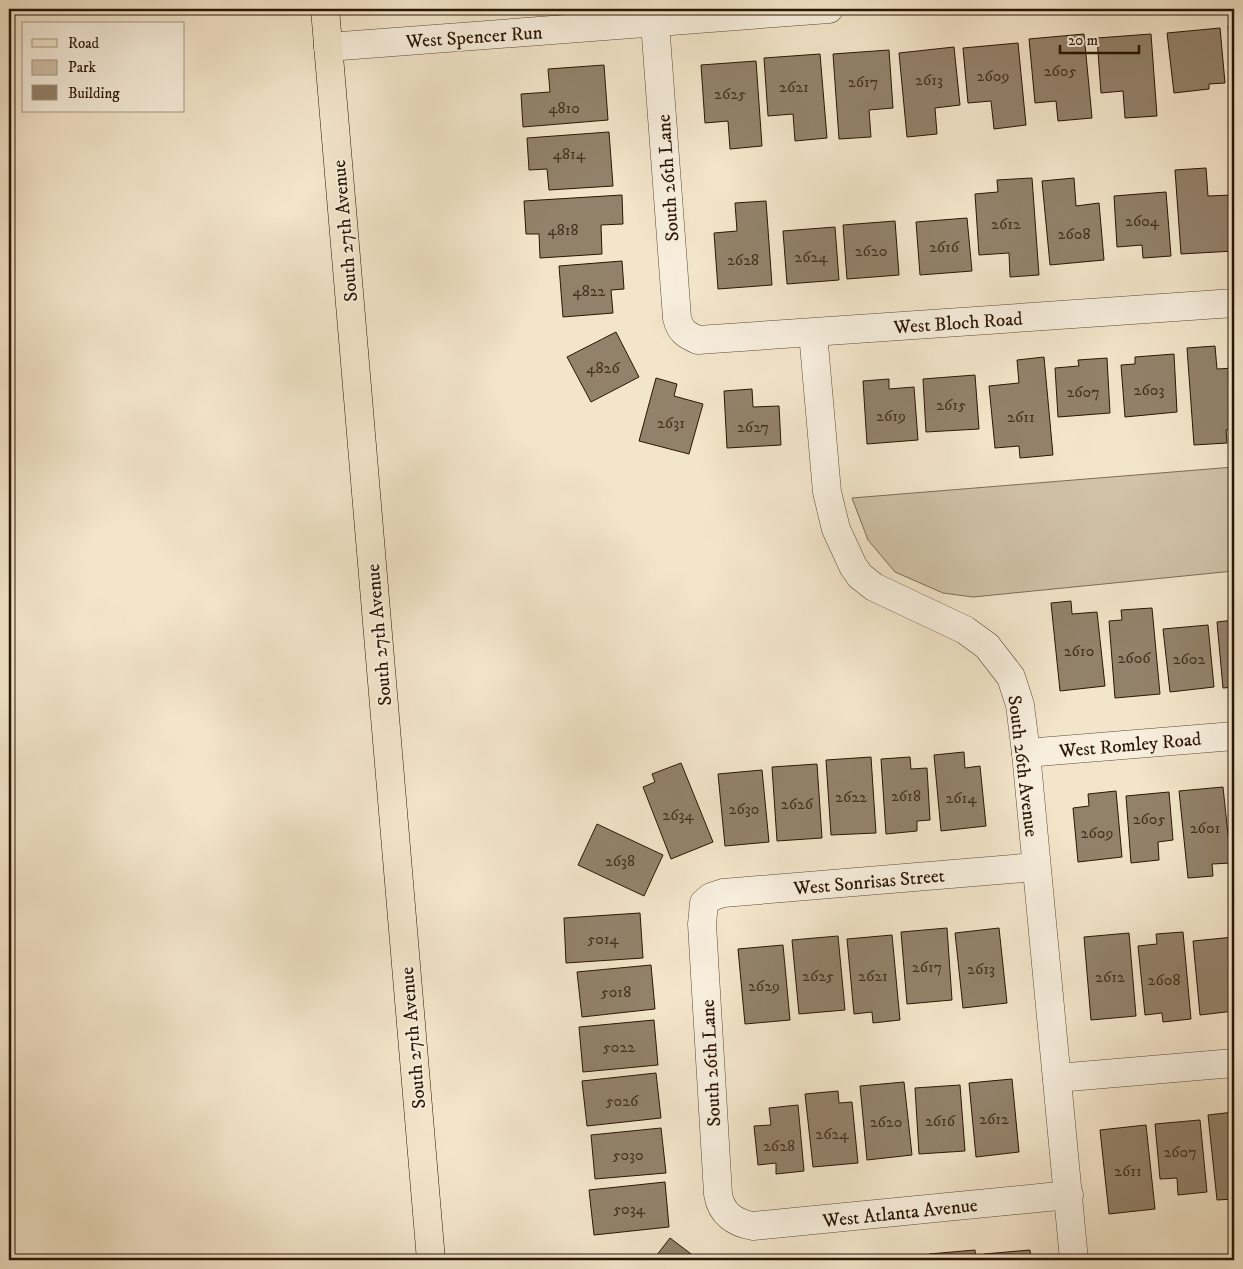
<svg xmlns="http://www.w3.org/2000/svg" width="1243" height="1269" font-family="'IM FELL DW Pica',serif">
<rect width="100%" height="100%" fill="#f3e5ca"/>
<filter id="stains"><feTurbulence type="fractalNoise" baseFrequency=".004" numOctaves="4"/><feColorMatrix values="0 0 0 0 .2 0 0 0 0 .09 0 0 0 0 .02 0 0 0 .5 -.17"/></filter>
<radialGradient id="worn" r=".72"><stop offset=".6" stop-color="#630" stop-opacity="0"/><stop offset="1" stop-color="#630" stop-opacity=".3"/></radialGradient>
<!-- green -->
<path fill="#d1c2a8" stroke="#7e6c56" d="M1234,467V571L973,597L943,593L895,572L868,540L852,498Z"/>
<!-- building -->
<g fill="#93826b" stroke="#2a1604">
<path d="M1228,26H1234V83H1233Z"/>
<path d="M1220,28L1225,83L1209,84V89L1174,93L1167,33Z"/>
<path d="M1084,34L1092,118L1058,121L1056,101L1035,103L1029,39Z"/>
<path d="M1151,34L1157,116L1125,118L1123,91L1101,93L1097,38Z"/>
<path d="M1018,43L1026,125L994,129L991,101L968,103L963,48Z"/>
<path d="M954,47L960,105L935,108L937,134L907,137L899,53Z"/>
<path d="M889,50L893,108L869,110L871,137L839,139L833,54Z"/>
<path d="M820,54L827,138L795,141L793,114L768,116L764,58Z"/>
<path d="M756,61L762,146L730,149L728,121L705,123L701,65Z"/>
<path d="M604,65L608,120L523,127L521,94L550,92L548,69Z"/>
<path d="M609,132L613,186L549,190L547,169L529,170L527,138Z"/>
<path d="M1206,168L1208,196L1232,195L1234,251L1181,254L1175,170Z"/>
<path d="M1032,178L1039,275L1010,277L1009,253L979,255L975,194L998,192L997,180Z"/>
<path d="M1074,178L1076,206L1099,203L1104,260L1050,265L1042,181Z"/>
<path d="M1166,192L1171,256L1143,258L1142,245L1117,247L1114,196Z"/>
<path d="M622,195L623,224L601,225L602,254L540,258L539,234H526L524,201Z"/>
<path d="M766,201L772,285L718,289L714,233L737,231L735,203Z"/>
<path d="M967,218L972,271L920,275L916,222Z"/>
<path d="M895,221L899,275L847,279L843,225Z"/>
<path d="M835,227L839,280L787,284L783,231Z"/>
<path d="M622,261L624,289L611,290L613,313L563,317L559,266Z"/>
<path d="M616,332L639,377L591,402L567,357Z"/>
<path d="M1215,346L1217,369L1234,368V429L1226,430L1227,443L1194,445L1187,348Z"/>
<path d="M1174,354L1177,412L1125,417L1121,365L1135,364V357Z"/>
<path d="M1044,357L1053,455L1020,458L1019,446L995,448L989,386L1019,383L1017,360Z"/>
<path d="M1107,358L1110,413L1058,417L1055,368L1079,366L1078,360Z"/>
<path d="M975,375L979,429L926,432L923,379Z"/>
<path d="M656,378L677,384L674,396L703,404L689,454L639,441Z"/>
<path d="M889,379V389L914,387L918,440L867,444L863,381Z"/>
<path d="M752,389L753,407L779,406L781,445L727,448L724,391Z"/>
<path d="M1071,601L1072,614L1097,612L1105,686L1060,691L1051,603Z"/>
<path d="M1152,608L1160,694L1115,698L1109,621L1122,620L1121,610Z"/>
<path d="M1234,620V687L1223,688L1217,622Z"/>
<path d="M1208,625L1214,687L1170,692L1163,629Z"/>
<path d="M964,752L965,768L980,766L986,826L941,831L934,755Z"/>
<path d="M871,757L876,833L831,835L826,760Z"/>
<path d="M910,757L911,769L927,768L930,820L917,821V831L886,834L881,759Z"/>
<path d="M681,763L713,842L671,859L643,787L655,782L652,774Z"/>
<path d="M817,764L822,838L777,841L772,767Z"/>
<path d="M762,770L769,842L725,846L718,774Z"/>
<path d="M1223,787L1231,863L1212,864L1213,876L1188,878L1179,791Z"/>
<path d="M1116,791L1122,857L1078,862L1073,808L1089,806L1088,794Z"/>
<path d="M1169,792L1173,840L1158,842L1159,860L1131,863L1126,796Z"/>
<path d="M597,824L663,855L644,896L578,865Z"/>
<path d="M640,913L643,958L566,963L564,918Z"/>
<path d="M947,928L952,1000L907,1004L901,932Z"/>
<path d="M999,928L1007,1003L963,1008L955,933Z"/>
<path d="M1183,932L1191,1019L1163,1022L1162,1013L1145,1015L1138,946L1157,944L1156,934Z"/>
<path d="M1129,933L1136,1016L1091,1020L1084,937Z"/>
<path d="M892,935L900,1020L873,1023L872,1012L854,1014L847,939Z"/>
<path d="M838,936L845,1010L799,1014L792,940Z"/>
<path d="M1234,937V1011L1200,1015L1193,941Z"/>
<path d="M783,945L790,1020L745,1024L738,949Z"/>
<path d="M651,965L655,1009L582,1017L577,972Z"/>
<path d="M654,1020L658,1065L583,1072L579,1027Z"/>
<path d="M656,1073L661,1118L587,1126L582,1081Z"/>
<path d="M1012,1079L1019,1152L976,1157L969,1083Z"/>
<path d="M904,1082L912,1155L867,1160L860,1086Z"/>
<path d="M960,1085L965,1151L919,1154L915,1088Z"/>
<path d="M838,1091L839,1103L852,1102L858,1163L813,1167L805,1094Z"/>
<path d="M798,1105L804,1171L776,1174V1163L758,1165L754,1126L771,1125L769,1108Z"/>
<path d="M1234,1112V1199L1217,1200L1208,1115Z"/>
<path d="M1200,1120L1207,1192L1178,1195L1177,1178L1160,1179L1155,1124Z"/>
<path d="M1146,1125L1155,1209L1109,1214L1100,1130Z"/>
<path d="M661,1128L666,1173L595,1179L591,1135Z"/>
<path d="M665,1182L669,1227L594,1235L589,1190Z"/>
<path d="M670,1238L699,1260H653Z"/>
<path d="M975,1250L976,1260H930L929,1254Z"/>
<path d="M1030,1250L1031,1260H985L984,1254Z"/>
<path d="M922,1255V1260H876V1259Z"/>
</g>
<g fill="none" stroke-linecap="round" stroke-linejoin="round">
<!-- minor casing -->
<g stroke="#5c4a36" stroke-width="29">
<g id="minor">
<path d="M655,23L677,318C680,331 686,335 698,340L1234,303"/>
<path d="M328,47L829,9"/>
<path d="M813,333L827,492L836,529L853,566L860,576L874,587L965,630L987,646L1011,677L1020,705L1026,753L1074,1260"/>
<path d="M1026,753L1234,736"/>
<path d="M1036,867L723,893L711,897L704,903L702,924L718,1194C721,1214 735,1223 753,1226L1069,1195"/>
<path d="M1057,1078L1234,1063"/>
</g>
</g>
<!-- major casing -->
<g stroke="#2a1604" stroke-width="29">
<path id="major" d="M325,9L431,1260"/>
</g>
<!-- minor -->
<use href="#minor" stroke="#f7eedd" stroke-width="28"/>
<!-- major -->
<use href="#major" stroke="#f3e5ca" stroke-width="28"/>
</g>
<g text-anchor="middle" stroke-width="4" stroke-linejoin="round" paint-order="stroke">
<!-- number labels -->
<g font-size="16" fill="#44311e">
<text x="1060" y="76">2605</text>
<text x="993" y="81">2609</text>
<text x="929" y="85">2613</text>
<text x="863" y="87">2617</text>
<text x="794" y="92">2621</text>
<text x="730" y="99">2625</text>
<text x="564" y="113">4810</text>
<text x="569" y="159">4814</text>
<text x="1142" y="226">2604</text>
<text x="1006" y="229">2612</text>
<text x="563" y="235">4818</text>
<text x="1074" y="239">2608</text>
<text x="944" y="252">2616</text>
<text x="871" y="256">2620</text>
<text x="811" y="262">2624</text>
<text x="743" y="265">2628</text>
<text x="589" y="296">4822</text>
<text x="603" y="373">4826</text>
<text x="1149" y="395">2603</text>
<text x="1083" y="397">2607</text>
<text x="951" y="410">2615</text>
<text x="891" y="421">2619</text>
<text x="1021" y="422">2611</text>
<text x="671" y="428">2631</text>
<text x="753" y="432">2627</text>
<text x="1079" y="656">2610</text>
<text x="1134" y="663">2606</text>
<text x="1189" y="664">2602</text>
<text x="906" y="801">2618</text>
<text x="851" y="802">2622</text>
<text x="961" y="803">2614</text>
<text x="797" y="809">2626</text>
<text x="744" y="814">2630</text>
<text x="678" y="820">2634</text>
<text x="1149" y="824">2605</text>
<text x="1205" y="833">2601</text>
<text x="1097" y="838">2609</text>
<text x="620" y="866">2638</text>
<text x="603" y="944">5014</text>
<text x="927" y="972">2617</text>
<text x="981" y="974">2613</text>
<text x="818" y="981">2625</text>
<text x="873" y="981">2621</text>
<text x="1110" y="982">2612</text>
<text x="1164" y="985">2608</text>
<text x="764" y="991">2629</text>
<text x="616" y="997">5018</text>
<text x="619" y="1052">5022</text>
<text x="622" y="1106">5026</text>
<text x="994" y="1124">2612</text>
<text x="940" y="1126">2616</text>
<text x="886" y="1127">2620</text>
<text x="832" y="1139">2624</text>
<text x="779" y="1151">2628</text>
<text x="1180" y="1157">2607</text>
<text x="628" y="1160">5030</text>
<text x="1128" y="1176">2611</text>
<text x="629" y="1214">5034</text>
</g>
<!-- street labels -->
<g font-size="19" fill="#2a1604" stroke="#f7eedd">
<text transform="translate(474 36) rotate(-4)" y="7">West Spencer Run</text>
<text transform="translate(667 178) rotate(-94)" y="7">South 26th Lane</text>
<text transform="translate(344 231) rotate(-95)" y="7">South 27th Avenue</text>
<text transform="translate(958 322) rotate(-4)" y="7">West Bloch Road</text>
<text transform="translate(378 635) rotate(-95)" y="7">South 27th Avenue</text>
<text transform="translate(1130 744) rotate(-5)" y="7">West Romley Road</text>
<text transform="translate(1024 766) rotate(83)" y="7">South 26th Avenue</text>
<text transform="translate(869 881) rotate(-5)" y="7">West Sonrisas Street</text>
<text transform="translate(412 1038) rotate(-95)" y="7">South 27th Avenue</text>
<text transform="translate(710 1063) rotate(-93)" y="7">South 26th Lane</text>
<text transform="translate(900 1212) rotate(-6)" y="7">West Atlanta Avenue</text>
</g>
</g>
<!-- margin -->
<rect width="1243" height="1269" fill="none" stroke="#f3e5ca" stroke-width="30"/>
<rect x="10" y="10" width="1223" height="1249" fill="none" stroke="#2a1604" stroke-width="2.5"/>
<rect x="15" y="15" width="1213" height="1239" fill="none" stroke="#2a1604"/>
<!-- legend -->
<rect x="22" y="22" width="162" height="90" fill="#f7eedd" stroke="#a59886"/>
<rect x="32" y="39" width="25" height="8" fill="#f3e5ca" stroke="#a59886"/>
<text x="68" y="48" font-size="15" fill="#2a1604">Road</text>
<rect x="32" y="60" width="25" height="15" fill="#d1c2a8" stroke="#a59886"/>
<text x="68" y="72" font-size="15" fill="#2a1604">Park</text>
<rect x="32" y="85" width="25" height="15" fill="#93826b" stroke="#a59886"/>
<text x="68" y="98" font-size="15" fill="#2a1604">Building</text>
<!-- scale -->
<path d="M1060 45v8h79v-8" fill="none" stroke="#2a1604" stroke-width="2.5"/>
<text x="1068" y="45" font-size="15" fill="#2a1604" stroke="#f7eedd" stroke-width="4" paint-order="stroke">20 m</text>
<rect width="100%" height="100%" filter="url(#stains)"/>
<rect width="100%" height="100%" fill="url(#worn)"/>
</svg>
